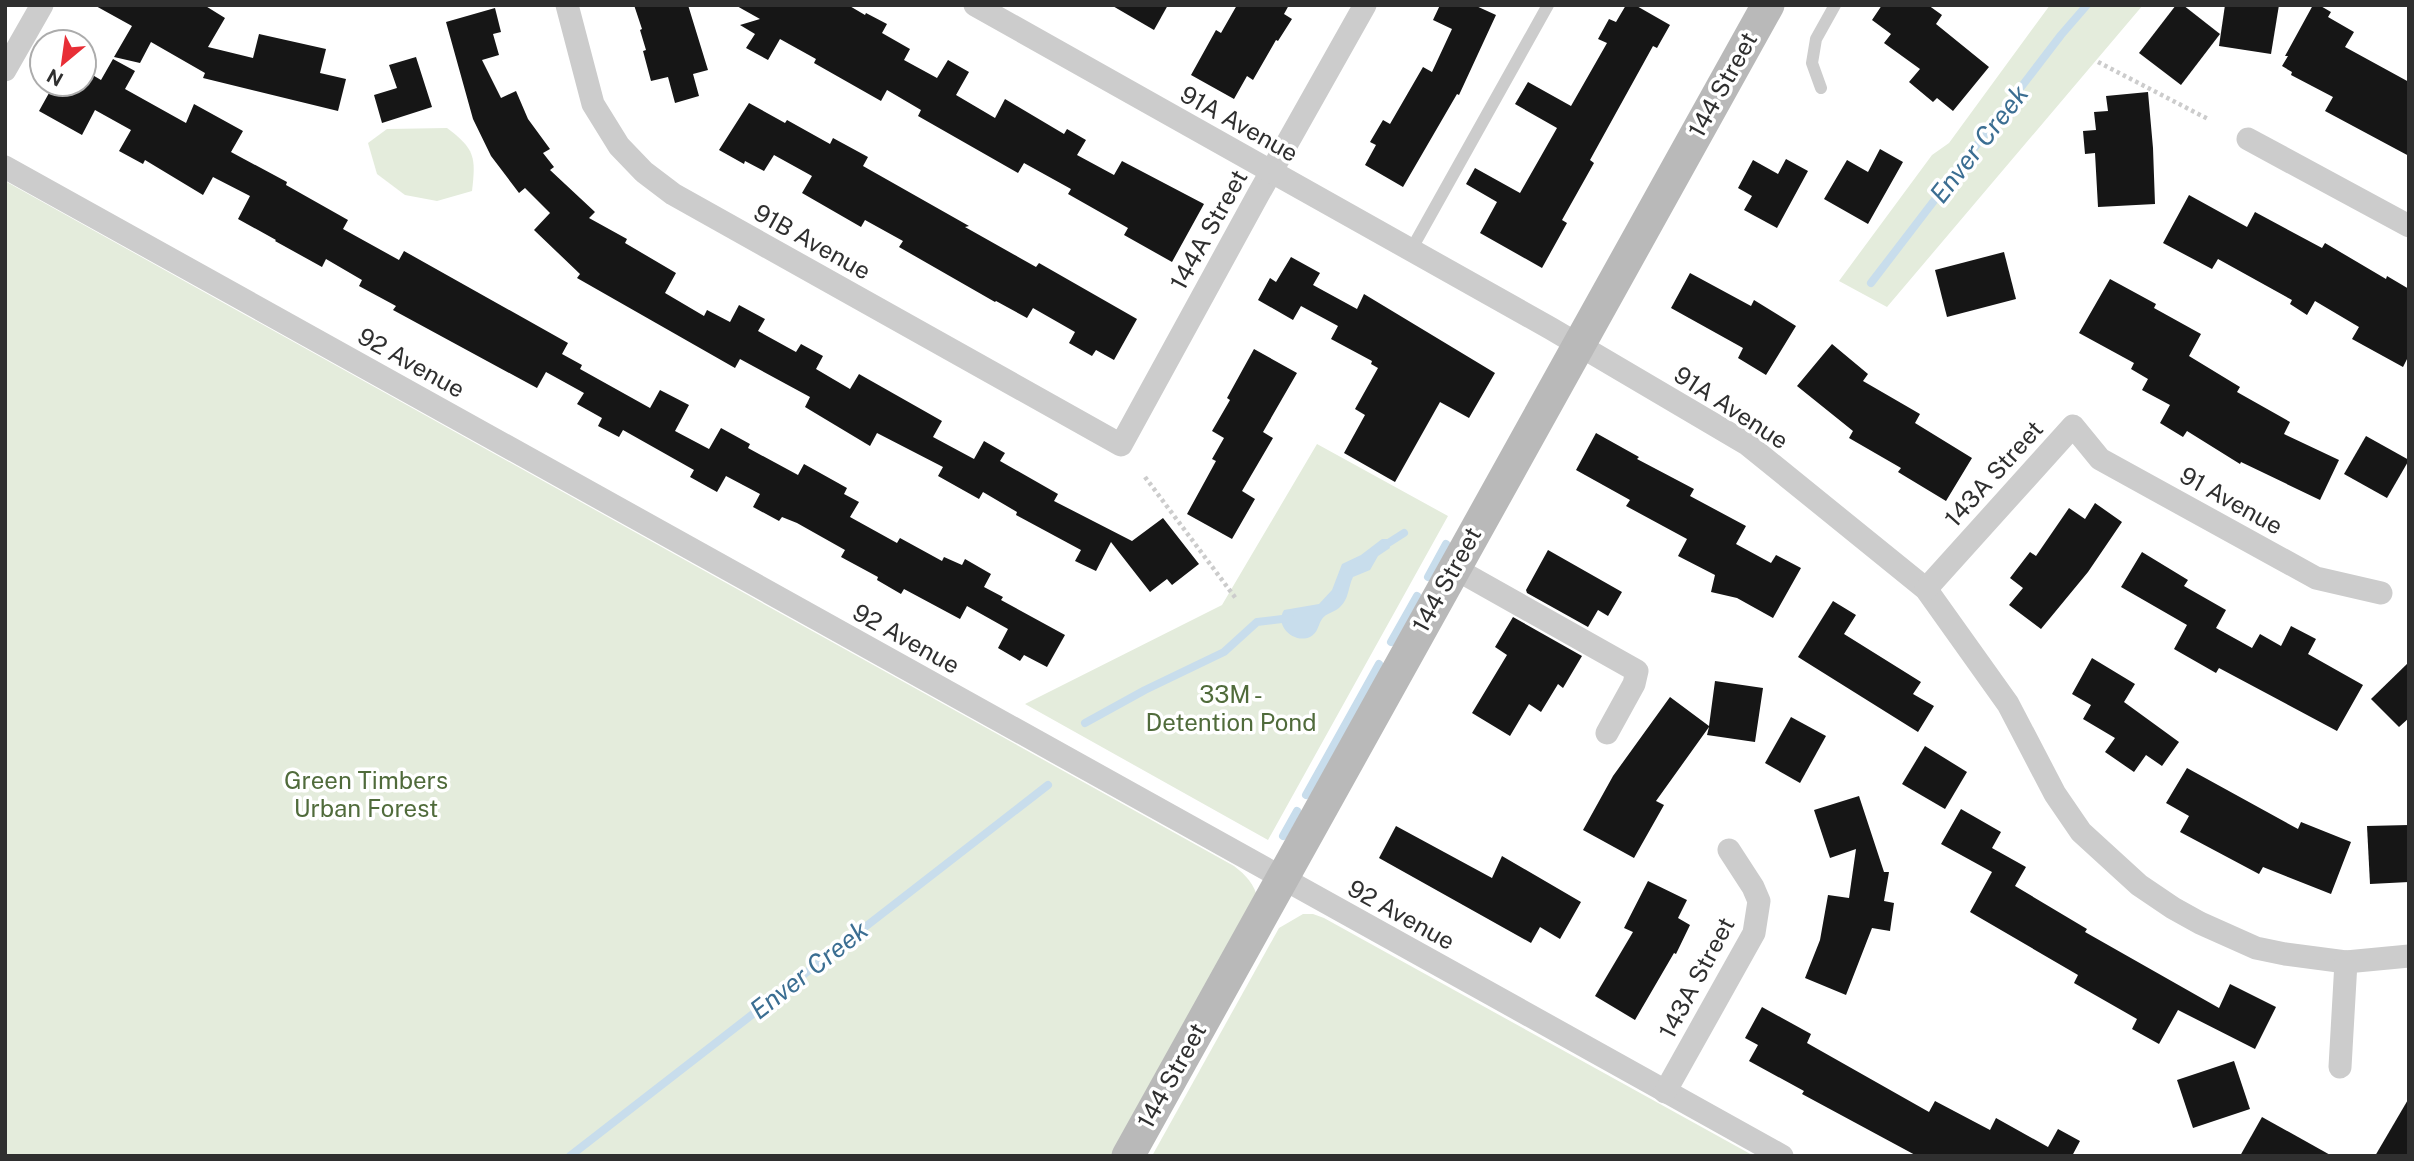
<svg xmlns="http://www.w3.org/2000/svg" width="2414" height="1161" font-family="'Public Sans',sans-serif">
<rect width="100%" height="100%" fill="#fff"/>
<!-- green -->
<g fill="#e4ecdc">
<path d="M2050,5H2143L1887,307L1839,281L1932,155L1949,143Z"/>
<path d="M447,128C475,149 476,157 472,191L437,201L405,195L377,174L368,143L387,129Z"/>
<path d="M5,181L1234,866C1246,875 1254,884 1258,899L1119,1156H5Z"/>
<path d="M1317,444L1448,516L1268,840L1025,704L1222,605Z"/>
<path d="M1303,914H1313L1324,918L1754,1156H1152L1279,928Z"/>
</g>
<!-- water -->
<path fill="#c8ddec" d="M1382,539H1387L1390,548L1378,556L1370,570L1353,577C1348,587 1349,599 1340,607C1335,612 1326,613 1322,619C1318,625 1318,633 1310,637C1294,644 1274,626 1284,610L1319,604L1332,590L1342,564L1361,555Z"/>
<g fill="none" stroke-linecap="round" stroke-linejoin="round">
<!-- stream -->
<g stroke="#c8ddec" stroke-width="8">
<path d="M1871,283L2061,35L2087,5"/>
<path d="M1382,547L1404,533"/>
<path d="M1428,577L1446,544"/>
<path d="M1391,642L1417,596"/>
<path d="M1085,723L1145,690L1224,652L1257,622L1290,618"/>
<path d="M1306,795L1379,664"/>
<path d="M1283,836L1297,811"/>
<path d="M570,1156L1048,785"/>
</g>
</g>
<!-- building -->
<g fill="#161616">
<path d="M94,5H204L225,18L208,47L253,58L259,34L326,49L320,73L346,79L338,111L203,78L205,73L151,42L140,63L114,57L132,26Z"/>
<path d="M634,5H688L708,70L693,74L699,96L675,103L668,77L651,81L643,51L646,50L640,30L642,29Z"/>
<path d="M735,5H848L865,15L866,13L887,24L882,33L910,49L904,60L937,78L948,60L969,72L956,95L995,118L1005,99L1064,134L1067,129L1086,140L1077,155L1114,175L1122,161L1204,204L1172,262L1124,235L1128,228L1068,194L1071,189L1024,163L1018,173L918,116L921,110L887,90L881,101L814,63L816,59L780,39L768,60L746,48L755,34L740,25L760,19Z"/>
<path d="M1111,5H1168L1154,30Z"/>
<path d="M1237,5H1289L1284,14L1292,19L1278,41L1276,40L1253,80L1247,76L1234,99L1191,75L1216,30L1221,33Z"/>
<path d="M1440,5H1474L1496,15L1459,95L1457,94L1403,187L1365,165L1376,145L1370,142L1383,120L1390,124L1423,67L1432,72L1452,29L1433,20Z"/>
<path d="M1626,5H1635L1670,25L1657,48L1653,46L1590,160L1594,163L1562,220L1567,223L1542,268L1480,233L1497,202L1466,184L1475,168L1520,193L1557,128L1515,104L1528,82L1571,106L1607,43L1598,39L1609,19L1616,22Z"/>
<path d="M1882,5H1928L1942,15L1936,24L1989,67L1953,111L1937,98L1933,102L1909,82L1920,69L1884,43L1891,34L1872,20Z"/>
<path d="M2176,5H2183L2220,34L2181,85L2139,53Z"/>
<path d="M2225,5H2279L2271,54L2219,46Z"/>
<path d="M2313,5H2319L2331,12L2328,17L2354,32L2345,47L2409,82V156L2325,111L2333,97L2291,75L2292,72L2282,66L2288,56H2285Z"/>
<path d="M495,8L501,32L493,34L499,55L482,60L501,98L516,91L528,119L550,149L543,153L554,167L550,170L595,212L589,218L627,239L625,243L676,273L665,293L704,316L707,310L730,322L739,305L765,319L758,331L796,352L801,344L823,356L816,369L850,389L859,374L942,421L933,437L974,459L984,441L1005,453L1000,461L1058,494L1054,501L1132,541L1163,518L1199,564L1172,585L1167,579L1150,592L1111,542L1096,571L1075,561L1081,550L1016,515L1017,512L983,492L979,499L938,476L943,467L877,433L870,446L805,407L810,397L740,359L735,368L577,278L580,274L534,230L550,213L525,188L519,193L491,156L473,119L446,22Z"/>
<path d="M416,57L432,107L382,123L374,95L397,88L389,65Z"/>
<path d="M113,59L135,71L125,89L186,123L194,104L243,131L231,152L287,182L286,185L348,220L343,229L399,260L404,251L568,343L562,354L582,365L580,369L650,408L660,390L689,405L675,431L709,449L721,428L750,444L748,448L798,475L804,464L847,488L844,494L859,502L850,517L897,543L900,538L942,561L944,557L962,565L965,559L991,574L984,587L1003,597L1001,600L1065,635L1047,667L1024,655L1020,661L998,648L1008,629L967,606L960,619L904,589L901,594L877,580L878,577L841,557L845,550L797,523L782,517L779,521L753,507L760,494L726,476L717,492L690,477L694,470L623,430L619,437L598,426L602,418L577,404L584,393L546,372L537,388L393,310L396,306L359,286L362,280L326,259L322,267L275,241L276,240L238,219L250,196L213,177L203,195L145,160L143,164L119,151L131,130L95,110L82,135L39,111L54,84H84V70L101,80Z"/>
<path d="M2148,92L2153,148L2155,204L2098,207L2095,153L2085,154L2083,131L2096,130L2094,112L2108,111L2106,96Z"/>
<path d="M749,103L785,123L787,120L830,144L833,138L868,157L863,166L969,226L965,227L1036,267L1039,263L1137,319L1114,360L1096,350L1092,356L1069,343L1075,332L1033,308L1027,318L996,301L995,302L899,247L903,241L865,220L861,227L802,193L812,176L774,155L764,171L745,161L744,164L719,150Z"/>
<path d="M1880,149L1903,162L1868,224L1824,199L1847,160L1868,172Z"/>
<path d="M1786,159L1808,171L1777,228L1744,210L1752,196L1738,188L1753,160L1778,174Z"/>
<path d="M2189,195L2247,227L2255,212L2322,248L2325,243L2386,279L2387,276L2409,289V355L2403,367L2352,339L2359,327L2315,301L2307,315L2290,304L2292,300L2218,259L2212,269L2163,243Z"/>
<path d="M2004,252L2016,299L1947,317L1935,270Z"/>
<path d="M1291,257L1320,273L1313,285L1357,309L1364,294L1495,373L1469,418L1440,402L1395,482L1344,453L1365,415L1355,409L1378,368L1371,364L1372,361L1331,339L1338,326L1301,306L1293,320L1258,300L1270,278L1276,282Z"/>
<path d="M1690,273L1751,306L1754,300L1796,326L1766,375L1738,358L1743,348L1671,308Z"/>
<path d="M2110,279L2156,304L2154,308L2201,334L2189,356L2240,387L2237,392L2290,422L2284,434L2339,460L2320,500L2241,462L2240,464L2187,431L2183,437L2160,423L2170,405L2142,390L2148,379L2131,369L2134,363L2079,333Z"/>
<path d="M1832,344L1868,374L1863,381L1920,414L1915,423L1972,458L1946,501L1898,472L1901,468L1849,438L1853,431L1797,386Z"/>
<path d="M1254,349L1297,373L1263,432L1273,438L1242,491L1255,499L1232,539L1187,514L1216,461L1212,459L1224,438L1212,431L1230,400L1227,398Z"/>
<path d="M1596,433L1639,457L1637,459L1694,489L1690,496L1746,526L1736,544L1771,563L1776,555L1801,568L1773,618L1737,598L1711,592L1715,575L1678,556L1687,539L1626,506L1630,500L1576,470Z"/>
<path d="M2366,436L2409,460L2387,498L2344,474Z"/>
<path d="M2095,503L2122,522L2088,572L2041,629L2009,605L2023,588L2010,578L2030,552L2036,556L2069,508L2085,519Z"/>
<path d="M1548,550L1622,592L1608,616L1598,610L1588,627L1527,593L1526,590Z"/>
<path d="M2142,552L2188,580L2184,586L2226,610L2216,628L2252,648L2260,634L2281,646L2291,626L2316,639L2308,654L2363,685L2337,731L2219,668L2216,673L2174,649L2187,625L2121,587Z"/>
<path d="M1833,601L1856,615L1844,634L1921,682L1913,694L1934,706L1918,732L1798,657Z"/>
<path d="M1513,617L1582,656L1563,688L1558,684L1541,712L1529,704L1510,736L1472,713L1507,655L1495,647Z"/>
<path d="M2092,658L2135,684L2124,702L2179,742L2162,766L2146,755L2134,772L2105,752L2115,738L2083,719L2091,705L2072,694Z"/>
<path d="M2409,662V718L2399,727L2371,699Z"/>
<path d="M1715,681L1763,688L1755,742L1707,735L1709,727L1656,801L1664,805L1634,858L1583,830L1613,776L1670,697L1709,726Z"/>
<path d="M1791,717L1826,736L1800,783L1765,763Z"/>
<path d="M1925,746L1967,772L1945,809L1902,784Z"/>
<path d="M2187,768L2298,829L2301,822L2351,842L2331,894L2263,867L2259,874L2180,832L2189,816L2166,803Z"/>
<path d="M1859,796L1884,872H1889L1884,901L1894,903L1890,931L1872,928L1846,995L1805,978L1820,940L1828,895L1849,898L1856,849L1830,858L1814,810Z"/>
<path d="M1961,809L2001,832L1992,848L2026,867L2015,886L2087,929L2085,932L2219,1008L2230,984L2276,1007L2255,1049L2178,1010L2159,1044L2132,1029L2137,1019L2074,983L2078,975L1970,912L1992,872L1941,844Z"/>
<path d="M2409,825V882L2370,884L2367,826Z"/>
<path d="M1396,826L1492,878L1502,856L1581,902L1560,939L1540,927L1531,943L1379,858Z"/>
<path d="M1648,881L1687,900L1678,918L1690,925L1676,954L1674,953L1635,1020L1595,996L1633,932L1624,928Z"/>
<path d="M1762,1007L1811,1034L1807,1043L1929,1112L1935,1101L1990,1130L1996,1118L2048,1147L2058,1129L2080,1141L2072,1156H1917L1802,1094L1804,1091L1749,1061L1758,1045L1745,1038Z"/>
<path d="M2234,1061L2250,1109L2193,1128L2177,1080Z"/>
<path d="M2409,1098V1156H2375Z"/>
<path d="M2262,1117L2332,1156H2240Z"/>
</g>
<g fill="none" stroke-linecap="round" stroke-linejoin="round">
<!-- path -->
<g stroke="#ccc" stroke-width="4.5" stroke-dasharray="3.5 3.5" stroke-linecap="butt">
<path d="M2098,62L2208,119"/>
<path d="M1145,477L1237,600"/>
</g>
<!-- lane -->
<g stroke="#ccc" stroke-width="12">
<path d="M1821,88L1812,63L1816,39L1835,5"/>
<path d="M1411,250L1548,5"/>
</g>
<!-- street -->
<g stroke="#ccc" stroke-width="23">
<path d="M567,5L593,104L619,146L644,172L673,194L1121,445L1258,195L1365,5"/>
<path d="M975,5L1550,328L1747,444L1926,589L2008,704L2055,794L2081,832L2139,885L2173,908L2200,923L2256,948L2285,954L2346,962L2409,956"/>
<path d="M5,70L42,5"/>
<path d="M2248,139L2409,226"/>
<path d="M5,167L1782,1156"/>
<path d="M1454,568L1637,671L1634,684L1607,733"/>
<path d="M1926,589L2073,426L2100,459L2316,578L2381,593"/>
<path d="M2340,1067L2346,962"/>
<path d="M1665,1092L1754,933L1759,901L1753,887L1729,850"/>
</g>
<!-- secondary -->
<path stroke="#b9b9b9" stroke-width="33" d="M1128,1156L1768,5"/>
</g>
<g text-anchor="middle" stroke-width="7" stroke-linejoin="round" paint-order="stroke">
<!-- street labels -->
<g font-size="24" fill="#2f2f2f" stroke="#fff">
<text transform="translate(1723 85) rotate(-61)" y="8">144 Street</text>
<text transform="translate(1239 124) rotate(29)" y="8">91A Avenue</text>
<text transform="translate(1209 230) rotate(-61)" y="8">144A Street</text>
<text transform="translate(812 242) rotate(29)" y="8">91B Avenue</text>
<text transform="translate(411 363) rotate(29)" y="8">92 Avenue</text>
<text transform="translate(1731 408) rotate(33)" y="8">91A Avenue</text>
<text transform="translate(1994 474) rotate(-48)" y="8">143A Street</text>
<text transform="translate(2231 501) rotate(29)" y="8">91 Avenue</text>
<text transform="translate(1447 580) rotate(-61)" y="8">144 Street</text>
<text transform="translate(906 639) rotate(29)" y="8">92 Avenue</text>
<text transform="translate(1401 915) rotate(29)" y="8">92 Avenue</text>
<text transform="translate(1697 978) rotate(-62)" y="8">143A Street</text>
<text transform="translate(1172 1076) rotate(-61)" y="8">144 Street</text>
</g>
<!-- park labels -->
<g font-size="24" fill="#506b3b" stroke="#fff">
<text x="1231" y="703">33M -<tspan x="1231" dy="28">Detention Pond</tspan></text>
<text x="366" y="789">Green Timbers<tspan x="366" dy="28">Urban Forest</tspan></text>
</g>
<!-- water labels -->
<g font-size="26" font-style="italic" fill="#3b6e92" stroke="#fff">
<text transform="translate(1979 144) rotate(-52)" y="9">Enver Creek</text>
<text transform="translate(809 970) rotate(-38)" y="9">Enver Creek</text>
</g>
</g>
<!-- border -->
<rect width="2414" height="1161" fill="none" stroke="#2f2f2f" stroke-width="14"/>
<!-- north arrow -->
<g transform="translate(63 63) rotate(209)"><circle r="33" fill="#ffffff" stroke="#acacac" stroke-width="2"/>
<path d="M0-5L12 26L0 18L-12 26Z" fill="#e82e36"/>
<text y="-10" font-size="19" font-weight="bold" text-anchor="middle" fill="#2f2f2f">N</text>
</g>
</svg>
